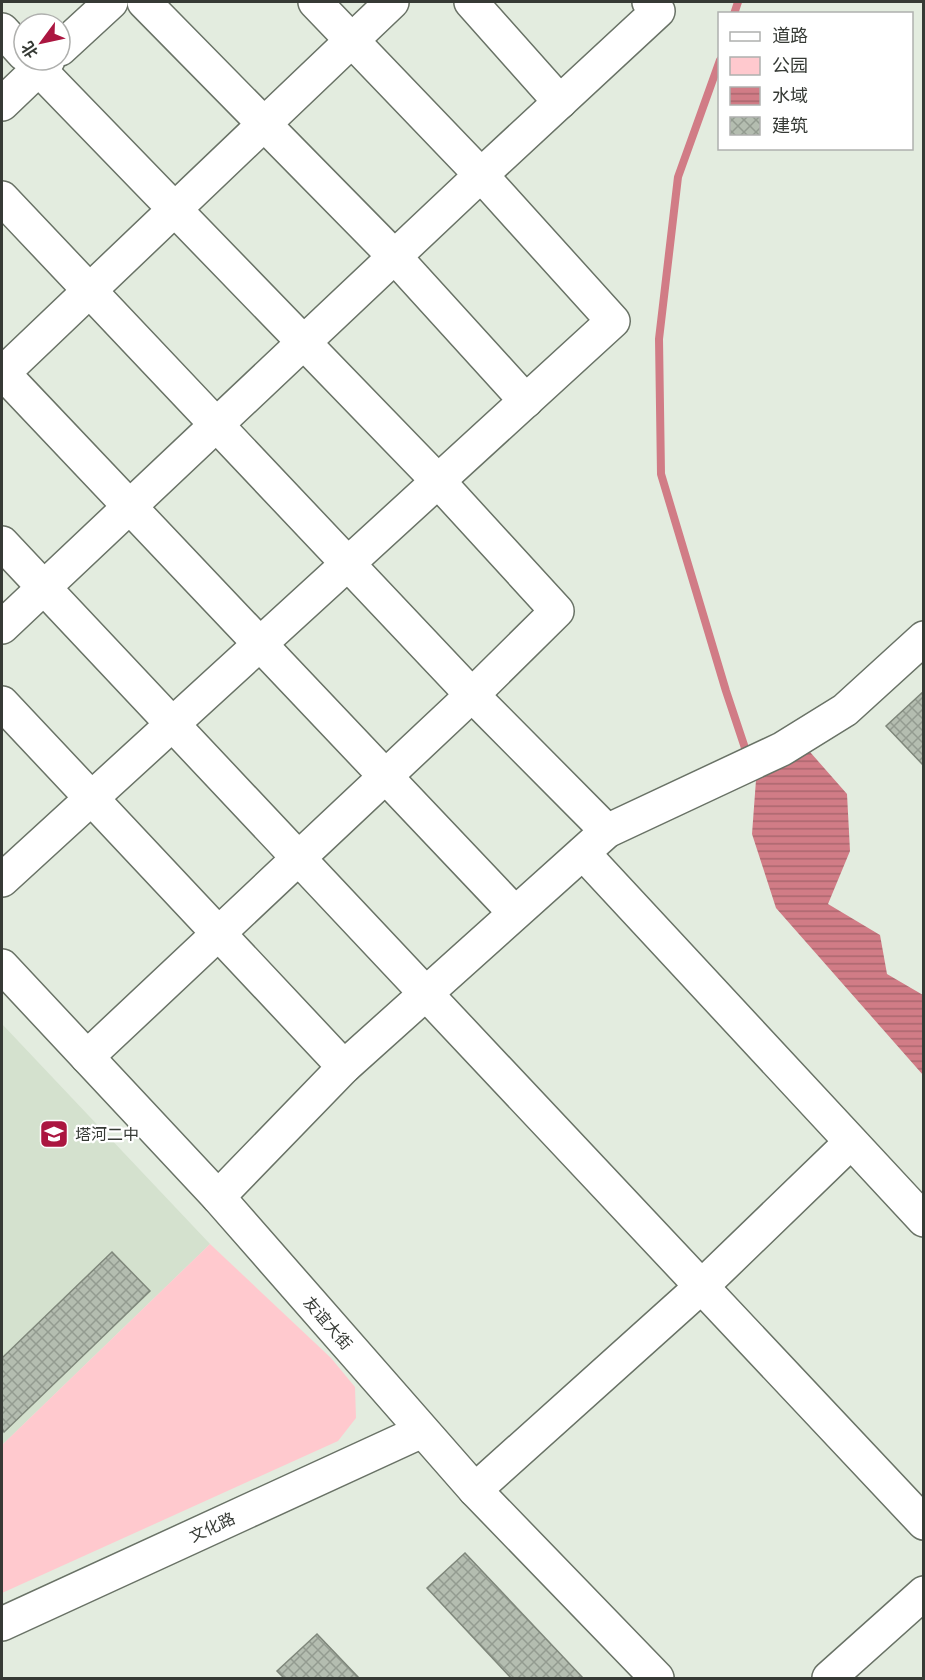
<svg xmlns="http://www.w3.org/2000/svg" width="925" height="1680" font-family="'Nunito Sans','Noto Sans SC',sans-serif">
<defs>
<pattern id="water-rules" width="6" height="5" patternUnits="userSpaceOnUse" patternTransform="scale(1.5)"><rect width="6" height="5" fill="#d17c86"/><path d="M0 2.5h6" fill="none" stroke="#aa676e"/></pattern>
<pattern id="building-cross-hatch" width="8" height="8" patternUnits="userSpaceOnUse" patternTransform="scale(1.5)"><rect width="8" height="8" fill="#b4bdb0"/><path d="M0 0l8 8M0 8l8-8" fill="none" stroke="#939b90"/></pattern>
</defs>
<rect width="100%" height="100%" fill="#e3ecdf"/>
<!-- built -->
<path fill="#d4e1ce" d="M2,1024L210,1244L2,1445Z"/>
<!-- park -->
<path fill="#ffc9ce" d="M210,1244L331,1358L355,1387L356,1418L338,1441L2,1593V1445Z"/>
<!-- water -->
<path fill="url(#water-rules)" d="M803,744L847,794L850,851L828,904L880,935L887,974L923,995V1075L776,908L752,834L756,780Z"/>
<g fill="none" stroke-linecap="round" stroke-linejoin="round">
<!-- stream -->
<g stroke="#d17c86" stroke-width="8">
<path d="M734,14L738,2"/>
<path d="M720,60L678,177L659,339L661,474L726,691L748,757"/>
</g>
</g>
<!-- building -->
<g fill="url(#building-cross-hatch)" stroke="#7f877b" stroke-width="1.5">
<path d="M924,691V766L886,726Z"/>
<path d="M112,1252L150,1291L4,1432L2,1428V1358Z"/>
<path d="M465,1553L583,1678H511L427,1588Z"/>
<path d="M317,1634L359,1678H284L277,1671Z"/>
</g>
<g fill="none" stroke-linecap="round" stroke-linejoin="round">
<!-- minor casing -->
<g stroke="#697266" stroke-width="36">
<g id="minor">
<path d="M144,2L394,256L526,401"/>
<path d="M471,2L560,102"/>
<path d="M2,30L24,54"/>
<path d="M60,49L111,2"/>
<path d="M30,60L438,481L557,611L472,695L87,1057"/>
<path d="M2,104L48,60"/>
<path d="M2,198L472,695L607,831"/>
<path d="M2,372L515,913"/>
<path d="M2,374L392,2"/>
<path d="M2,543L924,1523"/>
<path d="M2,627L481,175L658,11L649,2"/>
<path d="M2,703L344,1067"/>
<path d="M583,853L924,1220"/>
<path d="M2,880L613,321L481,175L315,2"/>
<path d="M218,1197L344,1067L607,831L782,749L845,710L924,638"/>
<path d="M475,1490L702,1286L851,1142"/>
<path d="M2,1624L422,1431"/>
<path d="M829,1678L924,1593"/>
</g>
</g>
<!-- major casing -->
<g stroke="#697266" stroke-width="36">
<path id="major" d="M2,966L218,1197L475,1490L657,1678"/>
</g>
<!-- minor -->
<use href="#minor" stroke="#fff" stroke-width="33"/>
<!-- major -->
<use href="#major" stroke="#fff" stroke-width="33"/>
</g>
<!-- icons -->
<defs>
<g id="school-square" transform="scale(1.5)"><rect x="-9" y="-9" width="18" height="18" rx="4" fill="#ab1640" stroke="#fff"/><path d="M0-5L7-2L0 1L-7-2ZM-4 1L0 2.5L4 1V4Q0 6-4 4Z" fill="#fff"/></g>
</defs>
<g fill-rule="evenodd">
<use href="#school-square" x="54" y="1134"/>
</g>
<g text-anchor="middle" stroke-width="4.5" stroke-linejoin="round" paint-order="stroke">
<!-- poi labels -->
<g font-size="16" fill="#363a35" stroke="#fff" text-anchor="start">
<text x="75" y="1140">塔河二中</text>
</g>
<!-- street labels -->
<g font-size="16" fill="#363a35" stroke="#fff">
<text transform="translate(328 1323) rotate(49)" y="6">友谊大街</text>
<text transform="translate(212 1527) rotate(-25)" y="6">文化路</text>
</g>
</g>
<!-- border -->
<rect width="925" height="1680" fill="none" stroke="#363a35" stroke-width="6"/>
<!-- legend -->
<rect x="718" y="12" width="195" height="138" fill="#ffffff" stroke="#afb0ae" stroke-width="1.5"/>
<rect x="730" y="32" width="30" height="9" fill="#ffffff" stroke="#afb0ae" stroke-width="1.5"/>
<text x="772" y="42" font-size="18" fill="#363a35">道路</text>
<rect x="730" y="57" width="30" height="18" fill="#ffc9ce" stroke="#afb0ae" stroke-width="1.5"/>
<text x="772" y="72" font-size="18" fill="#363a35">公园</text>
<rect x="730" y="87" width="30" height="18" fill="url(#water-rules)" stroke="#afb0ae" stroke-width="1.5"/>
<text x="772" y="102" font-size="18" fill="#363a35">水域</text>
<rect x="730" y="117" width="30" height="18" fill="url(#building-cross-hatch)" stroke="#afb0ae" stroke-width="1.5"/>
<text x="772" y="132" font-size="18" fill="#363a35">建筑</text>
<!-- north arrow -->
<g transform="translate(42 42) rotate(237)"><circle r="28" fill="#ffffff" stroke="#afb0ae" stroke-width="1.5"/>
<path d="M0-4.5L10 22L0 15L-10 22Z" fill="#ab1640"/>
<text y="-9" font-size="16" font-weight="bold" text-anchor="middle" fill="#363a35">北</text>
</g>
</svg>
